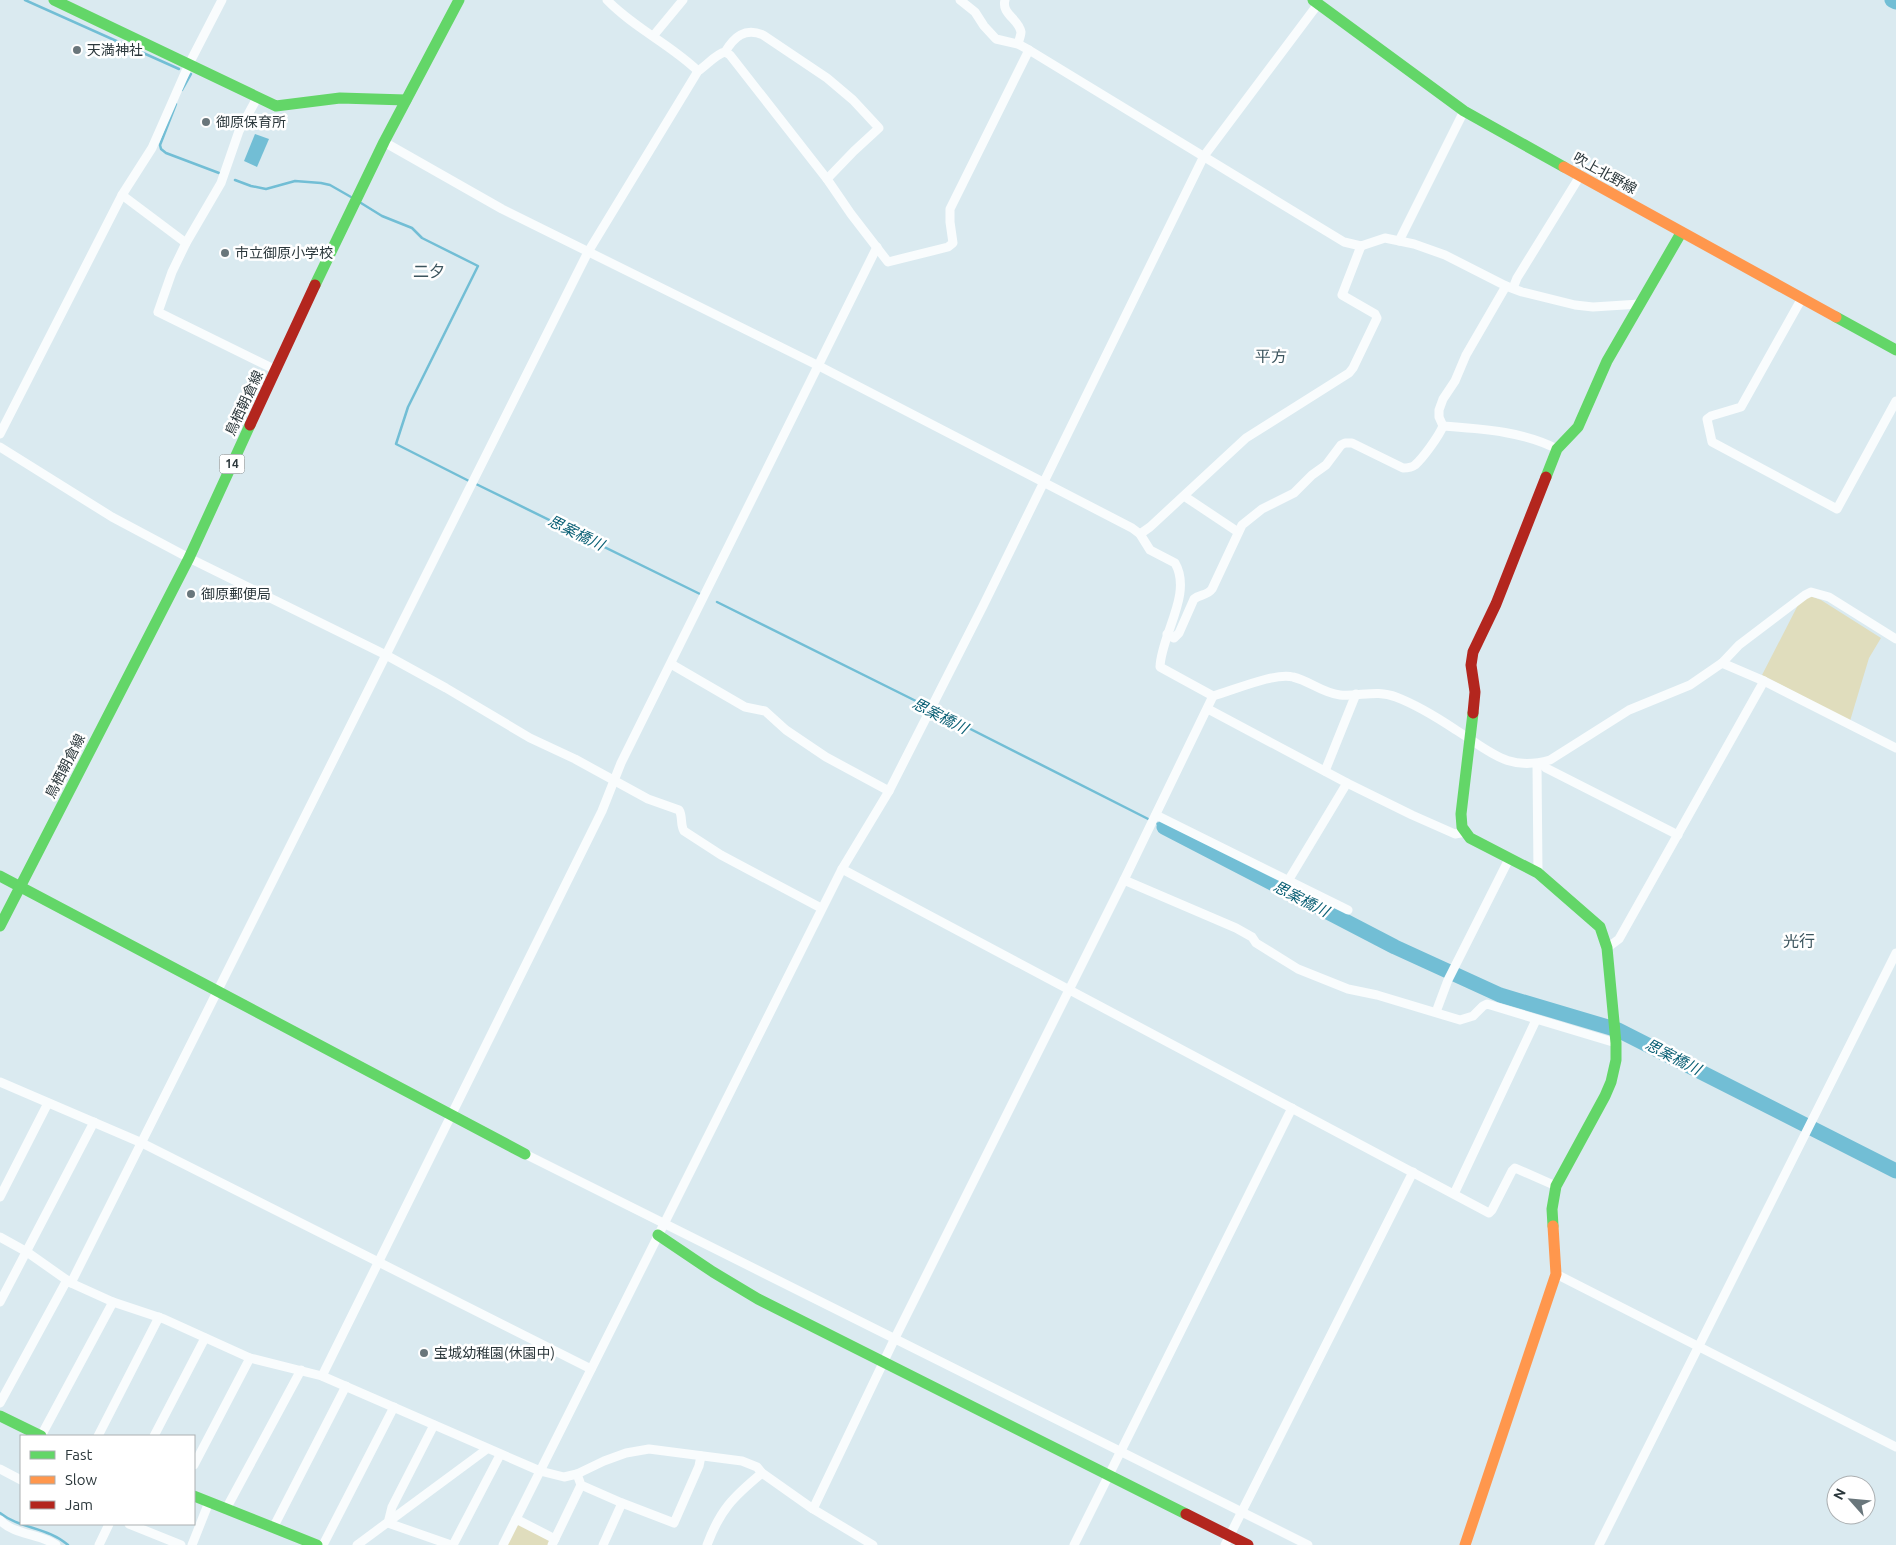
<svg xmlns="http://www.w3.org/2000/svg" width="1896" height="1545" font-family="Ubuntu,'Noto Sans JP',sans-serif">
<rect width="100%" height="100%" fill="#daeaf0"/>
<!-- green -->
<g fill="#e0ddbd">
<path d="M1808,597H1813L1821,600L1881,638L1869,658L1850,721L1762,675L1798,605Z"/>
<path d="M521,1524L548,1539L549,1541L548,1545H506L516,1526Z"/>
</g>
<!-- water -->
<path fill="#72bed5" d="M255,134L269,139L257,167L244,161Z"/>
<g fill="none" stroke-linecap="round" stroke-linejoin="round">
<!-- stream -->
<g stroke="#72bed5" stroke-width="2.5">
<path d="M25,0L179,69"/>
<path d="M182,90L191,74"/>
<path d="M176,104L160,145L161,149L166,153L219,173"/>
<path d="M235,180L251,186L266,189L295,181L321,183L330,185L351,197"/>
<path d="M361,203L382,216L412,228L422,238L478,266L408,407L396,444L469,481"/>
<path d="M476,484L702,595"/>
<path d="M717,602L928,707"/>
<path d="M933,710L1164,827"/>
<path d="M0,1513C20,1529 48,1527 68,1545"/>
</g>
<!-- river -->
<g stroke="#72bed5" stroke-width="15">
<path d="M1892,0L1896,2"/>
<path d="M1164,827L1395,947L1500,995L1618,1030L1896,1171"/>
</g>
<!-- street -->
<g stroke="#f9fcfd" stroke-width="9">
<path d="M607,0C634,28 670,44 698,71"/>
<path d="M960,0L975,12L984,26L996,39L1018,44L1029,50L1344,242L1361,246L1385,238L1414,244L1445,255L1506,286L1522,292L1575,305L1593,307L1640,304"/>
<path d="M1005,0C1001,14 1019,19 1021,32C1021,35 1019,40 1018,44"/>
<path d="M654,35L683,0"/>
<path d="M725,52L730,55L827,179L851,214L888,262L948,247L953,243L950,222V209L1029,50"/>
<path d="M257,98L239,131L221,183L186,243L172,272L158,312L276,370"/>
<path d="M384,142L502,209L819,366L1132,528L1140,534L1150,550L1175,563C1193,594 1161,635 1160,667L1213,696C1232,691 1275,672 1293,677C1310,681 1322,693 1340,695C1359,697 1377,689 1396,697C1417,705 1438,718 1456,730C1490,751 1507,772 1550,760L1629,710L1690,685L1722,663L1739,645L1805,595L1811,592L1829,597L1896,639"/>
<path d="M122,195L186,243"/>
<path d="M1399,241L1464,111"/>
<path d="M1513,288L1517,278L1580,176"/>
<path d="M1802,298L1741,407L1711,416L1707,419L1712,442L1837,509L1896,401"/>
<path d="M1443,426L1439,417V410L1443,399L1455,381L1466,355L1506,286"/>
<path d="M1443,426C1482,429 1522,431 1557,449"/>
<path d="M0,434L122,195L152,148L189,64L222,0"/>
<path d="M0,447L112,517L189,558L386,655L446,688L530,738L575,759L648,799L679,810C683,816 680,825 684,831L721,855L821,908"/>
<path d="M1184,496L1238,532"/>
<path d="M1140,534L1150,527L1246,438L1349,373L1353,368L1377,318L1375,314L1342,295L1361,246"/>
<path d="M1167,634L1174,638L1179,633L1194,599C1200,594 1207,596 1212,589L1242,525L1262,509L1294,493L1312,475L1326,465L1341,445L1345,443H1352L1403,468C1407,468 1411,468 1415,465C1423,458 1439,436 1443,426"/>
<path d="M1722,663L1764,681L1896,748"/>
<path d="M671,664L745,707L765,711L786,730L826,757L889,791"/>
<path d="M1208,709L1347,783L1412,815L1455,834L1466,832"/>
<path d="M1541,763L1546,768L1678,835"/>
<path d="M1537,764L1538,873"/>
<path d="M1325,771L1356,694"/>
<path d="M1156,815L1348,910"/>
<path d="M842,869L1489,1213L1492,1210L1512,1171L1515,1168L1556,1186"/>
<path d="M1124,880L1236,928L1252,937L1256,943L1298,969L1348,989L1377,995L1460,1020L1473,1016L1483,1006L1487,1004L1616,1043"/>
<path d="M1288,881L1347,783"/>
<path d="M1607,948L1619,939L1764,681"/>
<path d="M1436,1012L1448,980L1509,859"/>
<path d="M0,1082L142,1143L591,1369"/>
<path d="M525,1154L1308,1545"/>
<path d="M1454,1194L1536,1020"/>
<path d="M0,1197L48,1103"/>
<path d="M0,1237L27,1252L71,1283L113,1302L164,1319L250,1358L322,1376L540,1471L564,1477L577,1474L604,1461L626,1453L649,1449L742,1461L757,1467L762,1473L813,1509L873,1545"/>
<path d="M1556,1274L1896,1447"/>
<path d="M71,1283L588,252L698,71C707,65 716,54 725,52C734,37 745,27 763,35L827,78L853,100L879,128L854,151L827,179"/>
<path d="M0,1302L94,1122"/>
<path d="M322,1376L602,811L621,763L877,247"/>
<path d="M0,1403L67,1280"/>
<path d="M434,1425L392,1507L388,1523L451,1545"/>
<path d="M41,1436L113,1302"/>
<path d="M98,1436L159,1317"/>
<path d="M154,1436L205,1338"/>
<path d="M194,1465L250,1358"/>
<path d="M0,1469L21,1480"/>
<path d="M577,1474L581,1485L622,1503L603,1545"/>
<path d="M622,1503L674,1523L699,1466L701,1456"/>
<path d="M226,1509L301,1370"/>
<path d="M813,1509L895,1338L1124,880L1213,696"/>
<path d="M516,1519L555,1539"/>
<path d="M0,1520C15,1536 39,1533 56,1545"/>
<path d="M129,1524L181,1545"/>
<path d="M273,1528L346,1386"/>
<path d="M99,1545L109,1524"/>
<path d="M192,1545L209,1502"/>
<path d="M323,1545L394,1407"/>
<path d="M357,1545L487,1449"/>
<path d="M453,1545L500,1455"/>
<path d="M503,1545L842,869L889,791L983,606L1204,156L1318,4"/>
<path d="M552,1545L581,1485"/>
<path d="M707,1545C720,1510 733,1497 762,1473"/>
<path d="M1074,1545L1292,1108"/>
<path d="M1225,1545L1413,1172"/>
<path d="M1599,1545C1699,1348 1796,1150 1896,953"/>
</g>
<!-- fast -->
<g stroke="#63d668" stroke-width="11">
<path d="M54,0L276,106L340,98L406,100"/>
<path d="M1313,0L1464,111L1564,167"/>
<path d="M315,285L384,142L459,0"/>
<path d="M1836,317L1896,350"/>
<path d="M1546,477L1557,449L1578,427L1607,361L1681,233"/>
<path d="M1473,713L1461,814L1462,827L1470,838L1538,873L1600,927L1607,948L1616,1043V1060L1611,1082L1605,1096L1556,1186L1552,1209L1553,1226"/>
<path d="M0,876L525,1154"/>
<path d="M0,926L189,558L250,425"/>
<path d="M658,1235L713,1272L758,1299L1186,1514"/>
<path d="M0,1416L41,1436"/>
<path d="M194,1496L317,1545"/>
</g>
<!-- slow -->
<g stroke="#ff974d" stroke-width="11">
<path d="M1564,167L1836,317"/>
<path d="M1465,1545L1556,1274L1553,1226"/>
</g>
<!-- jam -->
<g stroke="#b3261e" stroke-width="11">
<path d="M250,425L315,285"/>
<path d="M1473,713L1475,692L1471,665L1473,652L1496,604L1546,477"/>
<path d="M1186,1514L1248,1545"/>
</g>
</g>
<!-- markers -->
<g fill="#69767b" stroke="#fff" stroke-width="2">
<circle cx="77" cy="50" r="5"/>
<circle cx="206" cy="122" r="5"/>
<circle cx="225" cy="253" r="5"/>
<circle cx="191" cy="594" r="5"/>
<circle cx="424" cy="1353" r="5"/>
</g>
<g text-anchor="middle" stroke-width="5" stroke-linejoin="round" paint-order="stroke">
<!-- shield labels -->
<rect fill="#fff" stroke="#6b7476" stroke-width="1" x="219.5" y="454.5" width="25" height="19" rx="4"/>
<g font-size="12" font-weight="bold" fill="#2c383c">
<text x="232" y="468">14</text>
</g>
<!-- poi labels -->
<g font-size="14" fill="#2c383c" stroke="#fff" text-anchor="start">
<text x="87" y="55">天満神社</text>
<text x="216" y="127">御原保育所</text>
<text x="235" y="258">市立御原小学校</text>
<text x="201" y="599">御原郵便局</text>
<text x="434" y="1358">宝城幼稚園(休園中)</text>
</g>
<!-- street labels -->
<g font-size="14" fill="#2c383c" stroke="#fff">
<text transform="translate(1605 173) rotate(29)" y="5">吹上北野線</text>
<text transform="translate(244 403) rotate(-65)" y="5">鳥栖朝倉線</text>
<text transform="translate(65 766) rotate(-63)" y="5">鳥栖朝倉線</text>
</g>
<!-- water labels -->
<g font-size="15" font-style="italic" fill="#0b6075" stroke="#fff">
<text transform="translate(576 533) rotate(26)" y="5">思案橋川</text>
<text transform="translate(940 716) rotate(27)" y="5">思案橋川</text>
<text transform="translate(1301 899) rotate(27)" y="5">思案橋川</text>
<text transform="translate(1673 1057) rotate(27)" y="5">思案橋川</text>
</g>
<!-- quarter labels -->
<g font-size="16" fill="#3c555e" stroke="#fff">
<text x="429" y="277">二夕</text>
<text x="1271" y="362">平方</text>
<text x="1799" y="947">光行</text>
</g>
</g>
<!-- legend -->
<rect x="20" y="1435" width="175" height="90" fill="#ffffff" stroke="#abafb1"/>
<rect x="30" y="1451" width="25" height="8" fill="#63d668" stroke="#abafb1"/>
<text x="65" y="1460" font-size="15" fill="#2c383c">Fast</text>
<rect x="30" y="1476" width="25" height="8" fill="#ff974d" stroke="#abafb1"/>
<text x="65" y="1485" font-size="15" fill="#2c383c">Slow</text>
<rect x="30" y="1501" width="25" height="8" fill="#b3261e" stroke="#abafb1"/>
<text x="65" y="1510" font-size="15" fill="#2c383c">Jam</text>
<!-- north arrow -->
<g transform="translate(1851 1500) rotate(297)"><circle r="24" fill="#ffffff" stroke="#abafb1"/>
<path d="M0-4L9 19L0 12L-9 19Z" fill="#69767b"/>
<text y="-8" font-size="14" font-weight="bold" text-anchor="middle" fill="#2c383c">N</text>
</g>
</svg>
